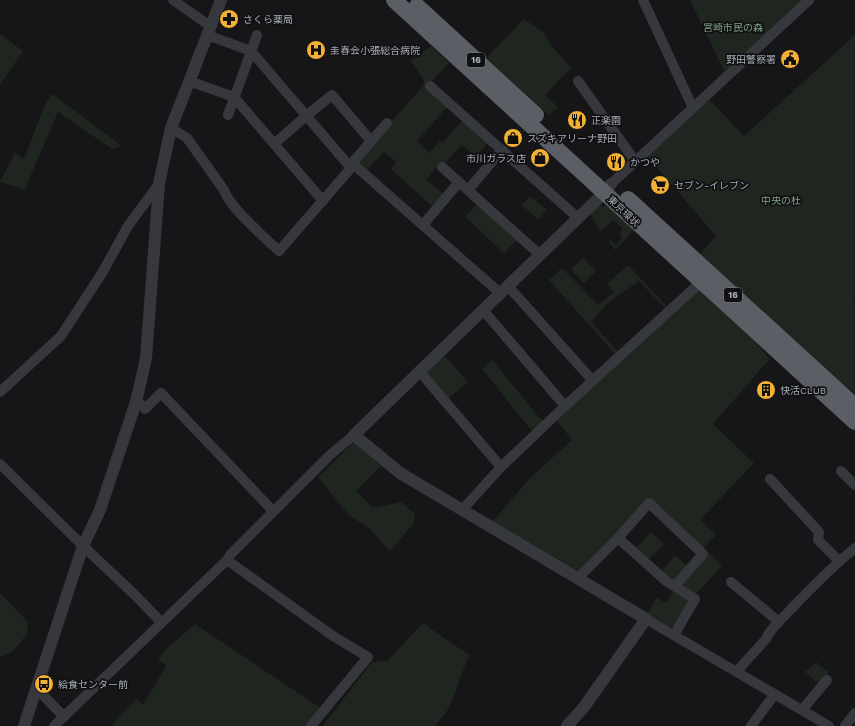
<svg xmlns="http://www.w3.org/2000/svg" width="855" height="726" font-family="'Work Sans','Noto Sans JP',sans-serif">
<rect width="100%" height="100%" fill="#161618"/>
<!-- green -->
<g fill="#1e261f" fill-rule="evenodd">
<path d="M690,0H803L725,73Z"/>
<path d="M524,19L544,33L551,45L571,68L545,95L558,107L549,115L486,58Z"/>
<path d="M0,34L23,51L0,85Z"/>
<path d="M855,35V296L853,299L855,302V393L840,381L700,254L716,236L647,156L708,98L744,136Z"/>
<path d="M431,46L449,63L430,83L447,107L417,141L429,153L440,141L442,143L463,120L488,143L475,157L462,145L443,165L440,163L426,180L445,195L434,208L391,169L396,162L384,152L366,171L359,165L358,159L424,85V80L410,60L419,56Z"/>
<path d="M51,95H54L122,146L112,149L58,112L24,191L17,187L0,182L15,153L24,159L44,107Z"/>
<path d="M530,196L547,210L538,220L522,205Z"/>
<path d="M478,203L518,239L504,253L465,217Z"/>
<path d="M597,206H607L634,230L615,250L609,242L611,240L616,245L622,237L619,233L623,229L613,220L601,231L594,221L590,213Z"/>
<path d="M583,258L596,271L584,283L572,271V268Z"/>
<path d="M628,265L669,309L618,357L549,280L562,268L598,305L614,292L607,284ZM639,281L666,309L619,353L591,322L608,303Z"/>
<path d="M697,288L755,341L770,359L713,424L754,463L700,520L716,535L703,548L649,499L581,570H575L492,522L531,477L572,440L555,418Z"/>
<path d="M444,355L468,382L447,400L425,373Z"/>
<path d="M492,360L544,423L534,431L530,429L482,369Z"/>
<path d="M354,442L381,466L356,491L373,508L401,502L415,514L414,523L390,551L370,529L348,514L318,477Z"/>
<path d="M651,532L664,544L648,560L635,549Z"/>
<path d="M709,553L722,566L695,595L683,588L682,583Z"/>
<path d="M675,555L687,566L675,580L672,581L661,572Z"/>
<path d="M674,590L688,598L689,602L674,626L670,627L647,614L657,598L666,603Z"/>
<path d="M0,593L28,622L27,634L12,652L0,657Z"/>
<path d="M423,623L469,655L449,708L435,726H323L371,663L388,660Z"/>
<path d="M195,624L322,709L308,726H112L114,722L137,699L143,705L166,666L158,659L168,647Z"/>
<path d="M816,662L829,672L819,684L805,672Z"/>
</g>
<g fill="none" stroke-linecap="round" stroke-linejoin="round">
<!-- minor -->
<g stroke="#37383d" stroke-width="10">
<path d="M173,0L210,26"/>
<path d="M643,0L693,108"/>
<path d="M207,35L251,51L351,168"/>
<path d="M189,81L234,97L323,201"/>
<path d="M578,81L635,161"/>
<path d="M430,86L578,218"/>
<path d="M228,115L257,35"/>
<path d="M306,116L332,95L371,141"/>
<path d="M171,128L187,138L224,190C229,207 265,238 279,251L351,168L352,163L387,123"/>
<path d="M274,144L306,116"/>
<path d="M352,163L500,293"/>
<path d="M442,167L540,255"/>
<path d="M611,184L809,0"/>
<path d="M468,190L502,150"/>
<path d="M423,225L459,182"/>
<path d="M508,286L593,381"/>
<path d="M483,310L565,406"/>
<path d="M420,372L501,467"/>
<path d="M0,392L61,336L102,273L128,226L159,184"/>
<path d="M135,405H142L145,409L161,393L273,511"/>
<path d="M0,464L83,546L135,595L161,622"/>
<path d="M841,471L855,485"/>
<path d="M770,479L819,532L818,540L839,561"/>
<path d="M462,510L501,467L565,406L701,282"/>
<path d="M618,538L666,581L695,599L674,635"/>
<path d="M227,560L230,555L330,455L354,435"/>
<path d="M578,578L618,538L649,503L703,554L675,586"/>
<path d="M731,582L779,622"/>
<path d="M646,619L829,726"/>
<path d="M737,671L766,639C771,627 783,618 792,608C812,587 833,566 855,548"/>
<path d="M36,692L42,694L64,717"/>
<path d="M802,710L827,680"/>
<path d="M54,726L227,560L333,636L368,657L311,726"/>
<path d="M751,726L775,694"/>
<path d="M845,726L855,713"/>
</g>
<!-- tertiary -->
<g stroke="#37383d" stroke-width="12">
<path d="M24,726L83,546L100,510L135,405L141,381L146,358L159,184L171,128L221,0"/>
<path d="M567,726L584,707L646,619L400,473L354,435L605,192L611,184"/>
</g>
<!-- trunk -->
<g stroke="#5b5e65" stroke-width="16">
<path d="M394,0L855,422"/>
<path d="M417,6L536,115"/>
<path d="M628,199L855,406"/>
</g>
</g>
<!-- icons -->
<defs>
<g id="pharmacy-disc" transform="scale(1)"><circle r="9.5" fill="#f2b134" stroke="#111113"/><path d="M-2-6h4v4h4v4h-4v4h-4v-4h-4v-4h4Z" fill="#111"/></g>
<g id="hospital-disc" transform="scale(1)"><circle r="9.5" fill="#f2b134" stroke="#111113"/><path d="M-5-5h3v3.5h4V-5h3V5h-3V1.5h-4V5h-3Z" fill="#111"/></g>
<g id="civic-disc" transform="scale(1)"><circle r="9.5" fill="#f2b134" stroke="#111113"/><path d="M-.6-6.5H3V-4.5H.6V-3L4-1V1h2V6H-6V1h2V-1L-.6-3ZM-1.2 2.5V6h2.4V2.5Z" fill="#111"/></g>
<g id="restaurant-disc" transform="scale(1)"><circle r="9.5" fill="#f2b134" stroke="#111113"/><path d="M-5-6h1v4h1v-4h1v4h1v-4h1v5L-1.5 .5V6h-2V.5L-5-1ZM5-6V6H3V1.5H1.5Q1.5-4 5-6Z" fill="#111"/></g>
<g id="shop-disc" transform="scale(1)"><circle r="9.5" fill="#f2b134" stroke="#111113"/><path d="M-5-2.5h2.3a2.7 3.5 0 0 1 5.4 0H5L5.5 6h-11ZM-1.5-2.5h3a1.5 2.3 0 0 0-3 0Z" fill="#111"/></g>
<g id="supermarket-disc" transform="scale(1)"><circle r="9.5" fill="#f2b134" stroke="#111113"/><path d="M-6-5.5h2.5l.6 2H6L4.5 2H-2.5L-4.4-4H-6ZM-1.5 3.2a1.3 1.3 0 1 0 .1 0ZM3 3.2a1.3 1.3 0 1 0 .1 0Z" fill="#111"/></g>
<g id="building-disc" transform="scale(1)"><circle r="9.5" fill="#f2b134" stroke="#111113"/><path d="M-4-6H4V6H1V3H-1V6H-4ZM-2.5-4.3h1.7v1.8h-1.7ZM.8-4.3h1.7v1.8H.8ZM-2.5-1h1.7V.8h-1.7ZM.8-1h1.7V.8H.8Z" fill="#111"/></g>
<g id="bus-disc" transform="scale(1)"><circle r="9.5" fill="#f2b134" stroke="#111113"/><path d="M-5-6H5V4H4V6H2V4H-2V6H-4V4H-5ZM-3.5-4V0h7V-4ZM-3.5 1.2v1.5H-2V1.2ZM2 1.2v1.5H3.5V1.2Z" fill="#111"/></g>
</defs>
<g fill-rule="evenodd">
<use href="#pharmacy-disc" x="229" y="19"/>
<use href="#hospital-disc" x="316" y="50"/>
<use href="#civic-disc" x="790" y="59"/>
<use href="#restaurant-disc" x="577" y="120"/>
<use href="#shop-disc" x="513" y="138"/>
<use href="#shop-disc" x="540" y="158"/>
<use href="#restaurant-disc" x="616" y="162"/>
<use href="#supermarket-disc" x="660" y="185"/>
<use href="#building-disc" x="766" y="390"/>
<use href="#bus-disc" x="44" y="684"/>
</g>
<g text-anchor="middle" stroke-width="3.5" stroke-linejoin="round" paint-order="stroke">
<!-- shield labels -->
<g fill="#111113" stroke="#7b7e86" stroke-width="1">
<rect x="467" y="53" width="18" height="14" rx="3"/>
<rect x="724" y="288" width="18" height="14" rx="3"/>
</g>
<g font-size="9" font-weight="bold" fill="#a8adb8">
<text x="476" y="63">16</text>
<text x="733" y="298">16</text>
</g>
<!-- poi labels -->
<g font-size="10" fill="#a8adb8" stroke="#111113" text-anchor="start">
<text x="243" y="23">さくら薬局</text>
<text x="330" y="54">圭春会小張総合病院</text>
<text x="776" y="63" text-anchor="end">野田警察署</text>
<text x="591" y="124">正楽園</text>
<text x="527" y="142">スズキアリーナ野田</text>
<text x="526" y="162" text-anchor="end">市川ガラス店</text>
<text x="630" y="166">かつや</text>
<text x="674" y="189">セブン-イレブン</text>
<text x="780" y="394">快活CLUB</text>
<text x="58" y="688">給食センター前</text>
</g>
<!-- park labels -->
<g font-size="10" fill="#7fa381" stroke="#111113">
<text x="733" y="31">宮崎市民の森</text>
<text x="781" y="204">中央の杜</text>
</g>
<!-- street labels -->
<g font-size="10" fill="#a8adb8" stroke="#111113">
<text transform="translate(624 211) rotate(43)" y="4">東京環状</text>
</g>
</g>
</svg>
